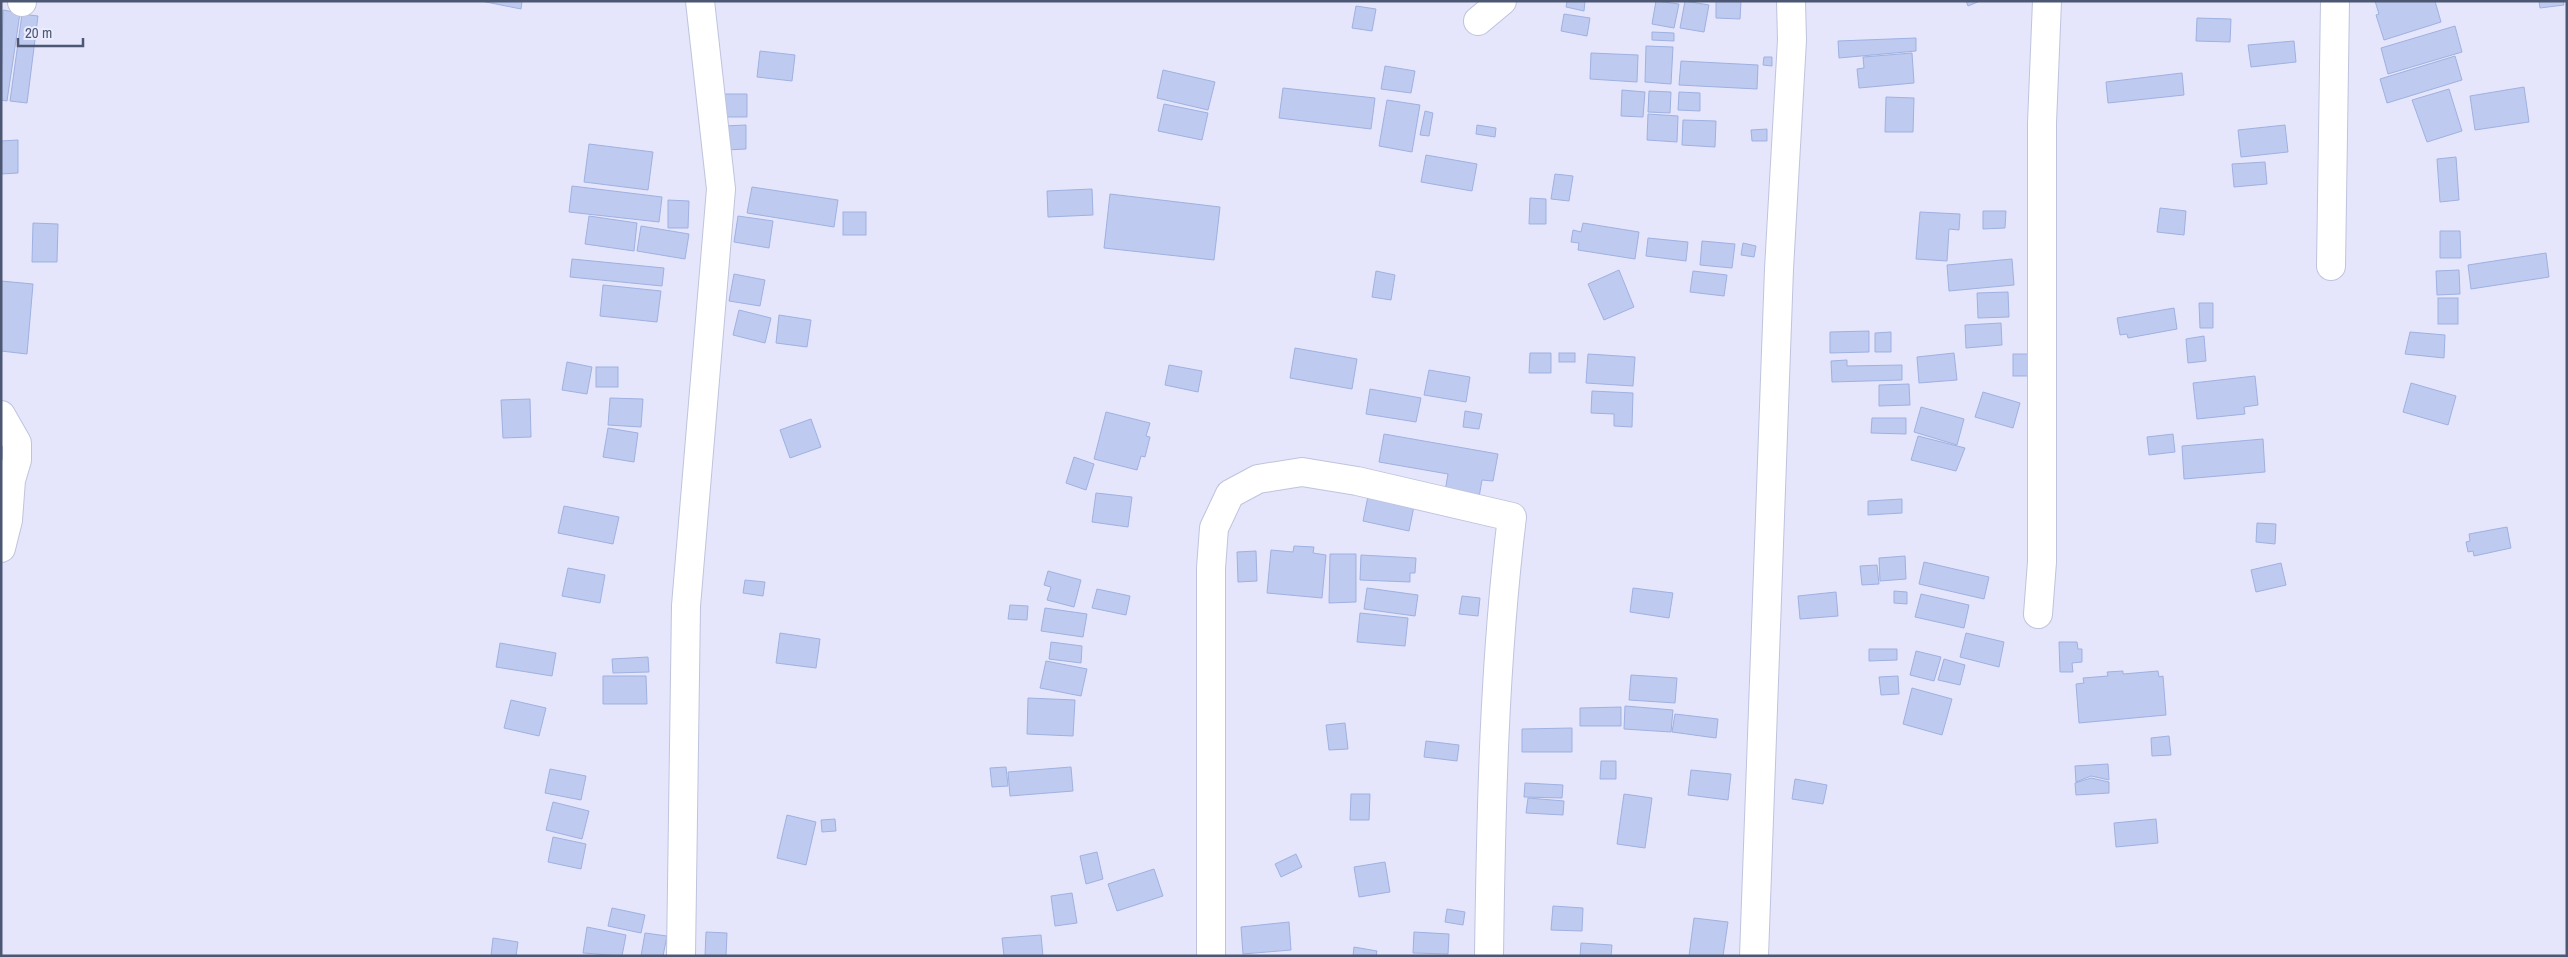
<svg xmlns="http://www.w3.org/2000/svg" width="2568" height="957" font-family="'Archivo Narrow',sans-serif">
<rect width="100%" height="100%" fill="#e5e6fb"/>
<!-- building -->
<g fill="#becaef" stroke="#9fb1e1">
<path d="M481,1H522L521,9Z"/>
<path d="M1567,1H1585L1584,11L1566,7Z"/>
<path d="M1656,1L1679,4L1674,28L1652,24Z"/>
<path d="M1685,1L1709,5L1704,32L1680,28Z"/>
<path d="M1716,1H1741L1740,19L1716,18Z"/>
<path d="M1966,1H1980L1968,6Z"/>
<path d="M2375,1H2435L2441,22L2384,40L2376,15L2379,14Z"/>
<path d="M2539,1H2563L2564,5L2540,8Z"/>
<path d="M1356,6L1376,9L1372,31L1352,28Z"/>
<path d="M3,10L20,13L7,101L1,100Z"/>
<path d="M22,14L38,16L27,103L10,101Z"/>
<path d="M1564,14L1590,18L1587,36L1561,31Z"/>
<path d="M2197,18L2231,19L2230,42L2196,41Z"/>
<path d="M2455,26L2462,52L2388,74L2381,48Z"/>
<path d="M1652,32L1674,33V41L1652,40Z"/>
<path d="M1916,38V51L1839,58L1838,41Z"/>
<path d="M2294,41L2296,62L2251,67L2248,45Z"/>
<path d="M1646,46L1673,47L1671,84L1645,82Z"/>
<path d="M760,51L795,55L792,81L757,77Z"/>
<path d="M1591,53L1638,55L1637,82L1590,79Z"/>
<path d="M1912,53L1914,83L1859,88L1857,69L1864,68L1863,57Z"/>
<path d="M2455,56L2462,80L2387,103L2380,79Z"/>
<path d="M1764,57H1772V66L1763,65Z"/>
<path d="M1681,61L1758,65L1757,89L1679,85Z"/>
<path d="M1385,66L1415,71L1411,93L1381,89Z"/>
<path d="M1163,70L1215,82L1208,110L1157,98Z"/>
<path d="M2182,73L2184,95L2108,103L2106,82Z"/>
<path d="M2524,87L2529,122L2475,130L2470,96Z"/>
<path d="M1283,88L1375,98L1371,129L1279,118Z"/>
<path d="M2449,89L2462,131L2427,142L2412,100Z"/>
<path d="M1622,90L1645,92L1643,117L1621,116Z"/>
<path d="M1649,91L1671,92L1670,113L1648,112Z"/>
<path d="M1679,92L1700,93V111L1678,110Z"/>
<path d="M724,94H747V117H725Z"/>
<path d="M1886,97L1914,98L1913,132H1885Z"/>
<path d="M1387,100L1420,105L1412,152L1379,146Z"/>
<path d="M1164,104L1208,113L1202,140L1158,131Z"/>
<path d="M1425,111L1433,113L1429,136L1420,135Z"/>
<path d="M1648,114L1678,116L1677,142L1647,140Z"/>
<path d="M1683,120L1716,121L1715,147L1682,145Z"/>
<path d="M746,125V149L726,150L724,126Z"/>
<path d="M1477,125L1496,128L1495,137L1476,134Z"/>
<path d="M2285,125L2288,152L2241,157L2238,130Z"/>
<path d="M1767,129V141H1752L1751,130Z"/>
<path d="M18,140V173L1,174V141Z"/>
<path d="M589,144L653,152L648,190L584,182Z"/>
<path d="M1426,155L1477,164L1472,191L1421,182Z"/>
<path d="M2456,157L2459,200L2440,202L2437,159Z"/>
<path d="M2265,162L2267,184L2234,187L2232,164Z"/>
<path d="M1555,174L1573,176L1569,201L1551,199Z"/>
<path d="M572,186L662,197L659,222L569,212Z"/>
<path d="M752,187L838,200L834,227L747,213Z"/>
<path d="M1092,189L1093,215L1048,217L1047,191Z"/>
<path d="M1110,194L1220,207L1214,260L1104,248Z"/>
<path d="M1530,198L1546,199V224H1529Z"/>
<path d="M668,200L689,201L688,228H668Z"/>
<path d="M2160,208L2186,211L2184,235L2157,232Z"/>
<path d="M1983,211H2006L2005,228L1983,229Z"/>
<rect x="843" y="212" width="23" height="23"/>
<path d="M1920,212L1960,214L1959,230L1949,229L1947,261L1916,259Z"/>
<path d="M589,216L637,223L634,251L585,244Z"/>
<path d="M738,216L773,221L769,248L734,242Z"/>
<path d="M33,223L58,224L57,262H32Z"/>
<path d="M1583,223L1639,232L1635,259L1578,250L1579,243L1571,242L1573,230L1581,232Z"/>
<path d="M641,226L689,234L685,259L637,251Z"/>
<path d="M2440,231H2460L2461,258H2440Z"/>
<path d="M1648,238L1688,242L1686,261L1646,256Z"/>
<path d="M1702,241L1735,244L1732,268L1700,265Z"/>
<path d="M1743,243L1756,246L1754,257L1741,255Z"/>
<path d="M2546,253L2549,277L2471,289L2468,265Z"/>
<path d="M572,259L664,268L662,286L570,277Z"/>
<path d="M2012,259L2014,285L1949,291L1947,265Z"/>
<path d="M1619,270L1634,307L1604,320L1588,284Z"/>
<path d="M2459,270L2460,294L2437,295L2436,271Z"/>
<path d="M1376,271L1395,275L1391,300L1372,297Z"/>
<path d="M1693,271L1727,275L1724,296L1690,292Z"/>
<path d="M734,274L765,280L760,306L729,301Z"/>
<path d="M1,281L33,284L27,354L1,351Z"/>
<path d="M603,285L661,291L657,322L600,316Z"/>
<path d="M2008,292L2009,317L1978,318L1977,293Z"/>
<rect x="2438" y="298" width="20" height="26"/>
<path d="M2199,303H2213V328H2200Z"/>
<path d="M2174,308L2177,329L2128,338L2127,334L2120,335L2117,318Z"/>
<path d="M739,310L771,318L765,343L733,335Z"/>
<path d="M779,315L811,320L807,347L776,343Z"/>
<path d="M2001,323L2002,345L1966,348L1965,325Z"/>
<path d="M1869,331V352L1830,353V332Z"/>
<path d="M1891,332V352H1875V333Z"/>
<path d="M2410,332L2445,335L2444,358L2405,354Z"/>
<path d="M2204,336L2206,361L2188,363L2186,339Z"/>
<path d="M1295,348L1357,359L1352,389L1290,378Z"/>
<path d="M1530,353H1551V373H1529Z"/>
<rect x="1559" y="353" width="16" height="9"/>
<path d="M1954,353L1957,380L1919,383L1917,357Z"/>
<path d="M1588,354L1635,357L1633,386L1586,383Z"/>
<rect x="2013" y="354" width="17" height="22"/>
<path d="M1847,360V366L1902,365V380L1832,382L1831,361Z"/>
<path d="M567,362L592,367L587,394L562,390Z"/>
<path d="M1169,365L1202,371L1198,392L1165,385Z"/>
<rect x="596" y="367" width="22" height="20"/>
<path d="M1429,370L1470,377L1466,402L1424,395Z"/>
<path d="M2255,376L2258,405L2244,407L2245,414L2197,419L2193,383Z"/>
<path d="M2411,383L2456,396L2448,425L2403,412Z"/>
<path d="M1909,384L1910,405L1879,406V385Z"/>
<path d="M1370,389L1421,398L1416,422L1366,414Z"/>
<path d="M1592,391L1633,393L1632,427L1614,426V414L1591,413Z"/>
<path d="M1983,392L2020,403L2013,428L1975,417Z"/>
<path d="M610,398L643,399L641,427L608,425Z"/>
<path d="M530,399L531,437L503,438L501,400Z"/>
<path d="M1921,407L1964,419L1957,445L1914,432Z"/>
<path d="M1465,411L1482,414L1479,429L1463,427Z"/>
<path d="M1106,412L1150,423L1146,436L1150,437L1145,457L1141,456L1137,470L1094,459Z"/>
<path d="M1872,418H1906V434L1871,433Z"/>
<path d="M811,419L821,447L790,458L780,430Z"/>
<path d="M608,428L638,433L634,462L603,457Z"/>
<path d="M1384,434L1498,454L1493,481L1482,480L1478,503L1444,497L1448,474L1379,462Z"/>
<path d="M2173,434L2175,452L2149,455L2147,437Z"/>
<path d="M1918,436L1965,448L1956,471L1911,460Z"/>
<path d="M2263,439L2265,472L2184,479L2182,446Z"/>
<path d="M1074,457L1094,464L1086,490L1066,483Z"/>
<path d="M1369,491L1415,501L1409,531L1363,521Z"/>
<path d="M1096,493L1132,497L1128,527L1092,522Z"/>
<path d="M1902,499V513L1868,515V501Z"/>
<path d="M564,506L619,517L613,544L558,533Z"/>
<path d="M2257,523L2276,524L2275,544L2256,542Z"/>
<path d="M2507,527L2511,548L2474,556L2473,551L2468,552L2466,542L2470,541L2469,534Z"/>
<path d="M1294,546L1314,547L1313,553L1326,555L1322,598L1267,593L1271,550L1293,552Z"/>
<path d="M1256,551L1257,581L1238,582L1237,552Z"/>
<path d="M1330,554H1356V602L1329,603Z"/>
<path d="M1361,555L1416,558L1415,573H1410V582L1360,580Z"/>
<path d="M1905,556L1906,579L1880,581L1879,558Z"/>
<path d="M1924,562L1989,577L1984,599L1919,584Z"/>
<path d="M2281,563L2286,585L2256,592L2251,570Z"/>
<path d="M1877,565L1879,584L1862,585L1860,566Z"/>
<path d="M568,568L605,575L600,603L562,596Z"/>
<path d="M1048,571L1081,580L1074,607L1047,600L1051,587L1044,585Z"/>
<path d="M745,580L765,582L763,596L743,593Z"/>
<path d="M1367,588L1418,595L1415,616L1364,609Z"/>
<path d="M1633,588L1673,593L1669,618L1630,612Z"/>
<path d="M1097,589L1130,596L1126,615L1092,608Z"/>
<path d="M1894,591L1907,592V604L1894,603Z"/>
<path d="M1836,592L1838,616L1800,619L1798,596Z"/>
<path d="M1921,594L1969,605L1964,628L1915,617Z"/>
<path d="M1462,596L1480,598L1478,616L1459,614Z"/>
<path d="M1010,605L1028,606L1027,620L1008,619Z"/>
<path d="M1045,608L1087,614L1083,637L1041,631Z"/>
<path d="M1360,613L1408,618L1405,646L1357,642Z"/>
<path d="M780,633L820,639L816,668L776,663Z"/>
<path d="M1966,633L2004,642L1999,667L1960,657Z"/>
<path d="M1051,642L1082,646L1081,663L1049,659Z"/>
<path d="M2059,642H2077L2078,649H2082V662L2072,663L2073,672H2060Z"/>
<path d="M500,643L556,653L552,676L496,667Z"/>
<path d="M1869,649H1897V660L1869,661Z"/>
<path d="M1916,651L1941,657L1934,681L1910,675Z"/>
<path d="M648,657L649,672L613,673L612,659Z"/>
<path d="M1944,659L1965,665L1960,685L1938,680Z"/>
<path d="M1046,661L1087,669L1081,696L1040,688Z"/>
<path d="M2123,671V674L2158,671L2159,677L2163,676L2166,715L2079,723L2076,684L2084,683L2083,678L2108,676L2107,672Z"/>
<path d="M1631,675L1677,678L1675,703L1629,700Z"/>
<path d="M603,676H646L647,704H603Z"/>
<path d="M1898,676L1899,694L1881,695L1879,677Z"/>
<path d="M1912,688L1952,699L1942,735L1903,724Z"/>
<path d="M1028,698L1075,700L1073,736L1027,734Z"/>
<path d="M511,700L546,708L539,736L504,728Z"/>
<path d="M1625,706L1673,710L1671,732L1624,729Z"/>
<path d="M1621,707V726H1580V708Z"/>
<path d="M1675,714L1718,719L1716,738L1672,732Z"/>
<path d="M1345,723L1348,749L1329,750L1326,725Z"/>
<path d="M1572,728V752H1522V729Z"/>
<path d="M2169,736L2171,755L2152,756L2151,738Z"/>
<path d="M1426,741L1459,745L1457,761L1424,757Z"/>
<path d="M1601,761H1616V779H1600Z"/>
<path d="M2108,764L2109,780L2091,776L2076,782L2075,766Z"/>
<path d="M1006,767L1008,786L992,787L990,768Z"/>
<path d="M1071,767L1073,791L1010,796L1008,772Z"/>
<path d="M550,769L586,776L581,800L545,793Z"/>
<path d="M1691,770L1731,774L1728,800L1688,795Z"/>
<path d="M2091,778L2109,782V793L2076,795L2075,783Z"/>
<path d="M1795,779L1827,785L1823,804L1792,799Z"/>
<path d="M1525,783L1563,785L1562,798L1524,797Z"/>
<path d="M1351,794H1370L1369,820H1350Z"/>
<path d="M1624,794L1652,798L1645,848L1617,844Z"/>
<path d="M1528,798L1564,801L1563,815L1526,813Z"/>
<path d="M553,802L589,811L582,839L546,830Z"/>
<path d="M787,815L816,822L806,865L777,858Z"/>
<path d="M835,819L836,831L822,832L821,820Z"/>
<path d="M2156,819L2158,843L2116,847L2114,823Z"/>
<path d="M553,837L586,844L581,869L548,862Z"/>
<path d="M1097,852L1103,879L1086,884L1080,856Z"/>
<path d="M1296,854L1302,867L1281,877L1275,864Z"/>
<path d="M1385,862L1390,892L1359,897L1354,867Z"/>
<path d="M1154,869L1163,896L1117,911L1108,884Z"/>
<path d="M1072,893L1077,923L1055,926L1051,896Z"/>
<path d="M1553,906L1583,908L1582,931L1551,930Z"/>
<path d="M612,908L645,915L641,933L608,926Z"/>
<path d="M1447,909L1465,912L1463,925L1445,922Z"/>
<path d="M1694,918L1728,922L1723,956H1689Z"/>
<path d="M1289,922L1291,950L1243,954L1241,927Z"/>
<path d="M587,927L626,935L622,956L583,953Z"/>
<path d="M706,932L727,933L726,956H705Z"/>
<path d="M1414,932L1449,934L1448,954L1413,953Z"/>
<path d="M645,933L667,936L663,956H641Z"/>
<path d="M1041,935L1043,956H1004L1002,938Z"/>
<path d="M493,938L518,942L516,956H491Z"/>
<path d="M1581,943L1612,945L1611,956H1580Z"/>
<path d="M1354,947L1377,951L1376,956H1353Z"/>
</g>
<g fill="none" stroke-linecap="round" stroke-linejoin="round">
<!-- minor casing -->
<g stroke="#bec4dd" stroke-width="30">
<g id="minor">
<path d="M22,2V1"/>
<path d="M1478,21L1502,1"/>
<path d="M2331,266L2335,1"/>
<path d="M1,415L17,443V460L11,480L8,520L1,548"/>
<path d="M2038,614L2042,562V123L2047,1"/>
<path d="M681,956L686,606L721,189L700,1"/>
<path d="M1211,956V568L1214,528L1230,494L1258,479L1302,472L1357,481L1512,517C1494,663 1491,809 1489,956"/>
<path d="M1754,956L1779,269L1792,40L1791,1"/>
</g>
</g>
<!-- minor -->
<use href="#minor" stroke="#fff" stroke-width="28"/>
</g>
<!-- border -->
<rect width="2568" height="957" fill="none" stroke="#4c5773" stroke-width="5"/>
<!-- scale -->
<path d="M18 38v8h65v-8" fill="none" stroke="#4c5773" stroke-width="2.5"/>
<text x="25" y="38" font-size="15" fill="#4c5773" stroke="#ebecfe" stroke-width="4" paint-order="stroke">20 m</text>
</svg>
